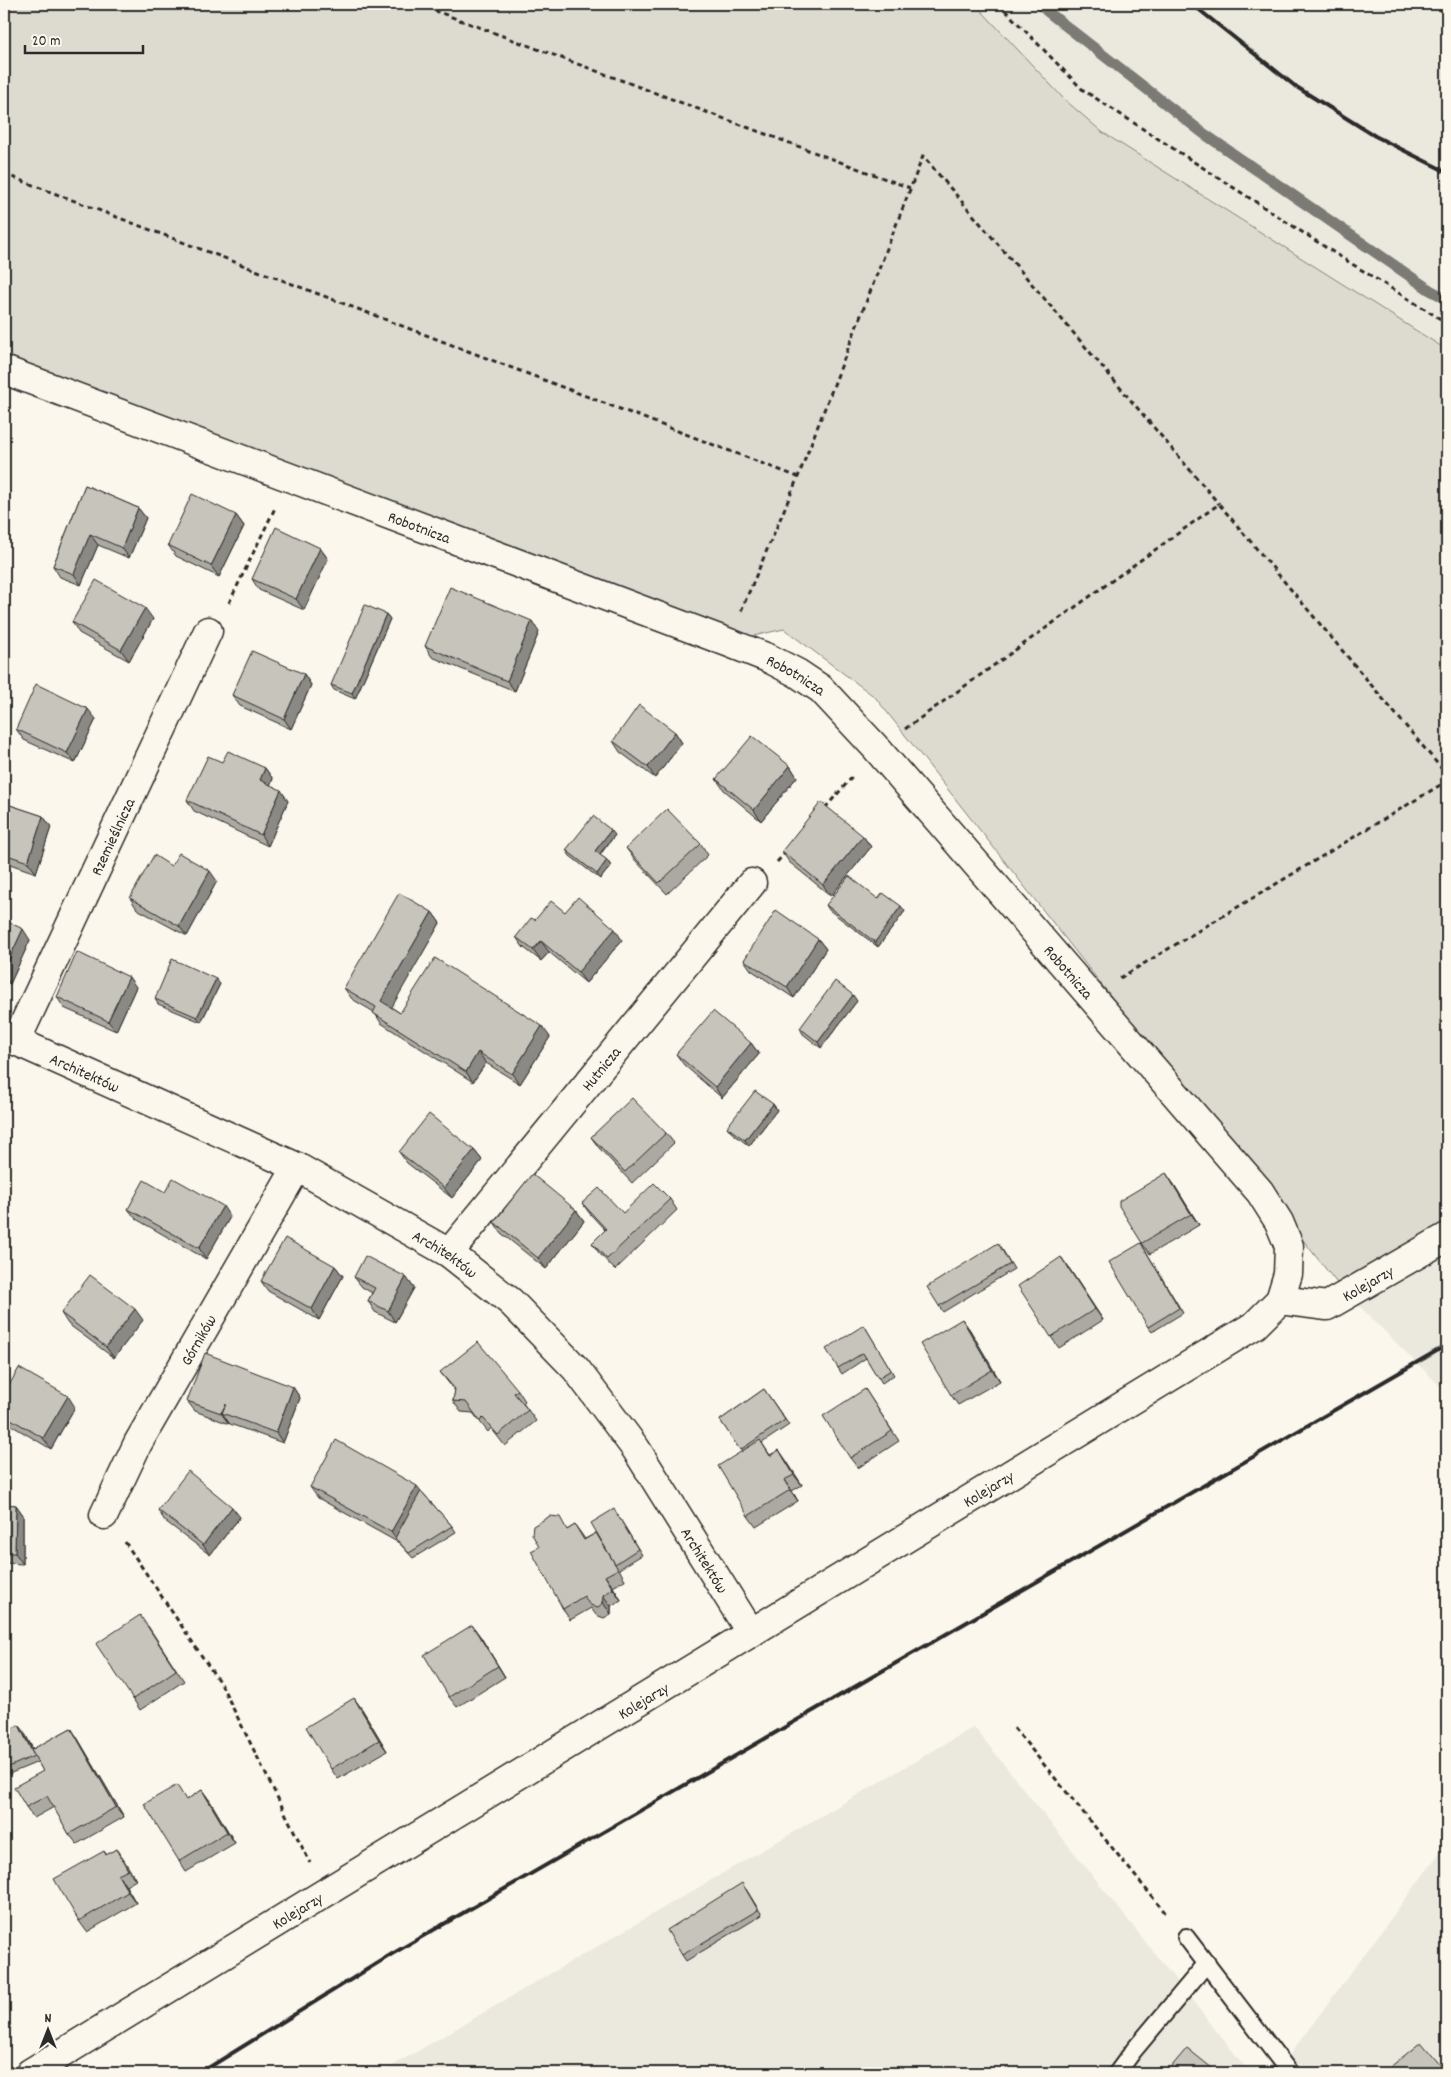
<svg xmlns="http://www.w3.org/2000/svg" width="1451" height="2077" font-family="Dekko,sans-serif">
<rect width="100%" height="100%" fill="#fbf7ec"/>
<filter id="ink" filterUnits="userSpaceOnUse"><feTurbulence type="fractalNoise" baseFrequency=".02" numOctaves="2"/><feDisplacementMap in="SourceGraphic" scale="10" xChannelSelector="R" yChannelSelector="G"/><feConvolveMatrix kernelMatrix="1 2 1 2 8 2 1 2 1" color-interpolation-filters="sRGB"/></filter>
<g filter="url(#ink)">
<!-- built -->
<g fill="#ebe8de">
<path d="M975,4H1447V350L1102,132L1064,99Z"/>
<path d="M1447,1222V1393L1340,1287Z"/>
<path d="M974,1727L1250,2073H380Z"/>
<path d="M1447,1843V2073H1275L1294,2049Z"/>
</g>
<!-- green -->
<path fill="#dddad0" stroke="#84827e" d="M4,4H975L1064,99L1102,132L1447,350V1222L1340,1287L875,697L784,629L727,642L4,370Z"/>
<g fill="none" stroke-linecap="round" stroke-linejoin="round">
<!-- stream -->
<path stroke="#7b7a75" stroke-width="11" d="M1040,4L1048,12L1203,133L1430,290L1447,299"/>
<!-- lane casing -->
<g stroke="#2b2b2b" stroke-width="20">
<g id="lane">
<path d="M1186,1937L1290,2073"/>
<path d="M1117,2073L1134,2050L1207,1963"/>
</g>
</g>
<!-- street casing -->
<g stroke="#2b2b2b" stroke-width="31">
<g id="street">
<path id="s1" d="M4,370L727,642L768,658L797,673L821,689L877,749L1260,1192L1279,1222L1289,1246L1288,1274L1280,1300L1255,1325L30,2073"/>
<path id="s2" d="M4,1038L16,1041L297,1167L449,1253L511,1302L576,1369L636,1449L751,1633"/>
<path id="s3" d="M16,1041L208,631"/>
<path id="s4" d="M449,1253L752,883"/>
<path id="s5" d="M1280,1300L1327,1306L1447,1237"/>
<path id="s6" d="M104,1515L138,1443L297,1167"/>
</g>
</g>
<!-- path -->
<g stroke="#2b2b2b" stroke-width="3" stroke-dasharray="5 4" stroke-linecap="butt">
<path d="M417,4L910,188"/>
<path d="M999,4L1083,90L1336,254L1447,323"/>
<path d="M4,174L798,477"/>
<path d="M229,603L275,508"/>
<path d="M741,611L798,477L923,156L1219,504"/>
<path d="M905,729L1219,504L1447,775"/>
<path d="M825,808L854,775"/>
<path d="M777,862L786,852"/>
<path d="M1120,978L1447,781"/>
<path d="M125,1542L222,1686L310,1863"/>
<path d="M1014,1728L1168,1916"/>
</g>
<!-- lane -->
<use href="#lane" stroke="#fbf7ec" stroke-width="16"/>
<!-- street -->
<use href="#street" stroke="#fbf7ec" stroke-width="28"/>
<!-- rail -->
<g stroke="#2b2b2b" stroke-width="4">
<path d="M1192,4L1295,86L1375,136L1447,172"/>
<path d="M200,2073L392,1954L1447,1345"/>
</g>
</g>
<!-- wall -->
<g fill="#aba9a2" stroke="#2b2b2b">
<path d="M85,485L138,508L146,518L129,558L98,545L81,585L60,577L53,566Z"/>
<path d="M236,515L244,526L219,577L176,556L168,545Z"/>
<path d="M320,548L328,559L304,610L259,590L252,579Z"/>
<path d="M386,614L390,619L355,699L334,690L331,685Z"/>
<path d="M153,619L129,661L79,633L72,622Z"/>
<path d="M539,632L515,691L432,657L425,646Z"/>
<path d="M304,674L311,685L291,729L240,706L232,695Z"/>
<path d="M96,719L75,763L24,740L16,729Z"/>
<path d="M675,732L682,743L655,778L620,752L613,741Z"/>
<path d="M222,762L265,768L273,779L270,785L288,801L268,846L194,811L187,800Z"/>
<path d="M790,766L797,777L761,821L724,790L716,779Z"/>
<path d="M4,803L43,816L51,827L36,873L4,862Z"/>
<path d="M615,835L600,855L607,860L611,866L600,879L570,856L566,850Z"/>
<path d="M863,836L871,847L831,896L789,862L782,851Z"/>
<path d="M701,844L708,855L667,894L634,859L626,848Z"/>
<path d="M217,881L187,936L137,909L130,898Z"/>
<path d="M826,905L905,911L878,947L829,910Z"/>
<path d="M432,912L440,923L391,1007L400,1013L550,1037L520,1084L486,1063L473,1082L381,1023L374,1012L352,999L344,988Z"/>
<path d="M565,912L622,940L586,983L549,952L541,961L523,947L516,937L535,920Z"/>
<path d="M4,920L30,940L10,984L4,981Z"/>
<path d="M818,939L826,949L794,998L751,970L744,960Z"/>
<path d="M220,984L201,1022L158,1004L155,999Z"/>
<path d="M136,987L116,1031L64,1008L57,997Z"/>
<path d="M857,1001L821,1048L803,1034L800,1028Z"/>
<path d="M751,1043L759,1054L722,1098L684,1065L676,1054Z"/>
<path d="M773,1104L777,1110L749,1146L731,1132L727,1127Z"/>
<path d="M666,1133L674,1143L632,1183L599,1148L591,1137Z"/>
<path d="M474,1150L482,1160L452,1198L407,1163L399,1152Z"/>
<path d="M1173,1183L1199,1225L1150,1254L1142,1243Z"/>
<path d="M670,1199L677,1210L615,1270L599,1253L592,1243L605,1230L590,1214L582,1203L623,1213Z"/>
<path d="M128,1209L230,1217L206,1259L136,1219Z"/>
<path d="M576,1210L584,1221L546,1269L501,1233L494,1222Z"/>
<path d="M1141,1243L1183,1313L1152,1332L1148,1327Z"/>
<path d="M1002,1249L1014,1269L943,1312L939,1306Z"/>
<path d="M1061,1257L1103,1320L1059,1348L1051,1337Z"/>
<path d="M335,1266L343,1276L319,1320L268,1291L261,1281Z"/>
<path d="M354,1277H406L414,1288L395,1322L375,1312L368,1301L372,1293L362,1287Z"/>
<path d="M61,1313L143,1320L114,1358L68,1324Z"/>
<path d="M962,1319L970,1330L1000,1381L958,1405L951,1395Z"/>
<path d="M864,1325L894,1375L882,1383L866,1358L842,1374L838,1368Z"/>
<path d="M440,1372L518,1390L525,1401L523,1403L536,1421L505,1446L491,1428L488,1432L473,1413L461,1412L453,1401L455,1391Z"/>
<path d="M293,1387L300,1398L283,1443L230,1424L229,1423V1424L195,1411L187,1401Z"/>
<path d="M764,1389L789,1425L762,1443L770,1455L779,1450L802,1485L792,1491L798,1501L756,1527L748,1516L742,1452L720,1420Z"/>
<path d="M865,1389L899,1441L858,1468L850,1458Z"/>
<path d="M4,1394L75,1407L51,1449L4,1421Z"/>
<path d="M310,1487L421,1491L452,1526L456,1532L413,1558L399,1543L318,1498Z"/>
<path d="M4,1504L16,1505L23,1515V1564L4,1563Z"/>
<path d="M614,1509L642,1555L619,1569L625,1580L613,1587L621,1600L611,1606V1614L604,1618L596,1615L591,1608L570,1620L563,1609L539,1547L575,1525L585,1539L596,1533Z"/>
<path d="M158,1510L240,1517L210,1555L165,1521Z"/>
<path d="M148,1626L184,1681L140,1710L133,1699Z"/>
<path d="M480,1636L505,1677L457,1707L449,1697Z"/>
<path d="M362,1709L387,1751L338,1779L331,1769Z"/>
<path d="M19,1725L23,1730L33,1749L71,1728L78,1739L124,1817L77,1844L69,1834L54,1807L34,1818L26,1807L43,1771L38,1762L4,1776V1732Z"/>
<path d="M202,1790L210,1801L235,1843L186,1872L179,1861L187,1800Z"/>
<path d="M116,1849L136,1880L126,1886L136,1903L87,1932L79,1921L104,1851L107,1855Z"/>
<path d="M746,1889L762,1915L686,1961L682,1955Z"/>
</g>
<!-- shaded-wall -->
<g fill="#8b8984" stroke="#2b2b2b">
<path d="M138,508L146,518L129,558L122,548Z"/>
<path d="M236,515L244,526L219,577L211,566Z"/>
<path d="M90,534L98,545L81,585L74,574Z"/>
<path d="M320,548L328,559L304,610L296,599Z"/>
<path d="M145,608L153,619L129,661L121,650Z"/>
<path d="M386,614L390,619L355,699L352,693Z"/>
<path d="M532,621L539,632L515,691L507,681Z"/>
<path d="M304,674L311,685L291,729L284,719Z"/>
<path d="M88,709L96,719L75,763L67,753Z"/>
<path d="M675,732L682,743L655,778L648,767Z"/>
<path d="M790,766L797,777L761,821L754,810Z"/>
<path d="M265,768L273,779L267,791L260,780Z"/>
<path d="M4,770L9,778L4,792Z"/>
<path d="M281,790L288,801L268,846L261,835Z"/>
<path d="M43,816L51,827L36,873L28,862Z"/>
<path d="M611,830L615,835L598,856L595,851Z"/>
<path d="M863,836L871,847L831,896L823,885Z"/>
<path d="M607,860L611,866L600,879L597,874Z"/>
<path d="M210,871L217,881L187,936L179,926Z"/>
<path d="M901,906L905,911L878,947L875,942Z"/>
<path d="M432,912L440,923L389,1012L381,1001Z"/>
<path d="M23,929L30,940L10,984L4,975V970Z"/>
<path d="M615,929L622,940L586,983L578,972Z"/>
<path d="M818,939L826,949L794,998L787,987Z"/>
<path d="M541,941L549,952L541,961L533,950Z"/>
<path d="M129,977L136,987L116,1031L108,1021Z"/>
<path d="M216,979L220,984L201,1022L197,1017Z"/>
<path d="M853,995L857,1001L821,1048L818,1042Z"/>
<path d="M542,1026L550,1037L520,1084L512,1074Z"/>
<path d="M751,1043L759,1054L722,1098L715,1087Z"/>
<path d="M478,1052L486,1063L473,1082L466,1072Z"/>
<path d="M773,1104L777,1110L749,1146L745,1140Z"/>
<path d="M474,1150L482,1160L452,1198L444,1188Z"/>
<path d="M1166,1173L1173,1183L1199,1225L1191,1214Z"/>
<path d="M223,1206L230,1217L206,1259L199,1248Z"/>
<path d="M576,1210L584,1221L546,1269L538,1258Z"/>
<path d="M1061,1257L1069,1268L1103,1320L1095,1309Z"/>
<path d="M335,1266L343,1276L319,1320L312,1309Z"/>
<path d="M406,1277L414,1288L395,1322L388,1311Z"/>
<path d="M135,1309L143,1320L114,1358L106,1347Z"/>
<path d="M962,1319L970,1330L1000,1381L992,1370Z"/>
<path d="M293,1387L300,1398L283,1443L276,1433Z"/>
<path d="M68,1396L75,1407L51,1449L43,1438Z"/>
<path d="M226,1404L222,1413L229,1423V1424L221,1413Z"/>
<path d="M779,1450L786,1460L802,1485L794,1475Z"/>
<path d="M784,1480L792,1491L798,1501L790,1490Z"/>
<path d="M417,1486L425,1496L395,1538L391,1532Z"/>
<path d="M16,1505L23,1515V1564L15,1553Z"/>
<path d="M232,1507L240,1517L210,1555L203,1545Z"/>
<path d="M605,1576L613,1587L621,1600L613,1589Z"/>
<path d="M603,1595L611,1606V1614L603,1603Z"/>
<path d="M472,1625L480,1636L505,1677L498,1666Z"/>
<path d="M354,1698L362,1709L387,1751L379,1740Z"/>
<path d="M19,1725L23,1730L39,1761L35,1756Z"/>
<path d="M71,1728L78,1739L124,1817L116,1807Z"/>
<path d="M202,1790L210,1801L235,1843L227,1832Z"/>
<path d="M116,1849L124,1860L136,1880L128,1870Z"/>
<path d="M118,1875L126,1886L136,1903L128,1892Z"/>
</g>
<!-- building -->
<g fill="#c7c4bc" stroke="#2b2b2b">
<path d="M85,485L138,508L122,548L90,534L74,574L53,566Z"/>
<path d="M192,494L236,515L211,566L168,545Z"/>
<path d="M276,527L320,548L296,599L252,579Z"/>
<path d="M96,580L145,608L121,650L72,622Z"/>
<path d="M450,587L532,621L507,681L425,646Z"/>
<path d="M365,605L386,614L352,693L331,685Z"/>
<path d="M252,651L304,674L284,719L232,695Z"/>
<path d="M36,684L88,709L67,753L16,729Z"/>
<path d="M639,705L675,732L648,767L613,741Z"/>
<path d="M752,736L790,766L754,810L716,779Z"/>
<path d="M228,751L265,768L260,780L281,790L261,835L187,800L208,756L222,762Z"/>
<path d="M821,802L863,836L823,885L782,851Z"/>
<path d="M4,803L43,816L28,862L4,854Z"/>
<path d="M667,809L701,844L659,883L626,848Z"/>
<path d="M593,816L611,830L595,851L607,860L597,874L566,850Z"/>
<path d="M179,853L210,871L179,926L130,898L154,855L171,866Z"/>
<path d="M849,876L878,899L883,893L901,906L875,942L826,905Z"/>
<path d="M399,893L432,912L381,1001L400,1013L435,958L542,1026L512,1074L478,1052L466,1072L373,1013L376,1007L344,988Z"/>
<path d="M578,897L615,929L578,972L541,941L533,950L516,937L531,918L535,920L551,901L565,912Z"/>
<path d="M776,910L818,939L787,987L744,960Z"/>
<path d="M4,920L23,929L4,970Z"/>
<path d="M77,952L129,977L108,1021L57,997Z"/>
<path d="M172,959L216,979L197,1017L155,999Z"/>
<path d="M835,981L853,995L818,1042L800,1028Z"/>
<path d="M713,1011L751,1043L715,1087L676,1054Z"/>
<path d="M755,1091L773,1104L745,1140L727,1127Z"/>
<path d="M632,1098L666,1133L625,1172L591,1137Z"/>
<path d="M429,1114L474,1150L444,1188L399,1152Z"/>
<path d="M1166,1173L1191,1214L1142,1243L1119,1206V1201Z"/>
<path d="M532,1174L576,1210L538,1258L494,1222Z"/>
<path d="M173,1178L223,1206L199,1248L128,1209L144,1180L165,1192Z"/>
<path d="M654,1183L670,1199L607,1259L592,1243L606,1229L582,1203L599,1188L623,1213Z"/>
<path d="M285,1238L335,1266L312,1309L261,1281Z"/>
<path d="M998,1243L1010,1264L939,1306L927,1287Z"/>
<path d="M1141,1243L1179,1308L1148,1327L1109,1262Z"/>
<path d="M365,1256L406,1277L388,1311L368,1301L375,1288L354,1277Z"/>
<path d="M1061,1257L1095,1309L1051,1337L1018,1286Z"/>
<path d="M90,1275L135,1309L106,1347L61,1313Z"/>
<path d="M962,1319L992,1370L951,1395L920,1344Z"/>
<path d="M864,1325L891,1370L878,1378L863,1353L838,1368L826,1349Z"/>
<path d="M478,1342L518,1390L514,1393L528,1410L498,1435L483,1418L480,1421L466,1402L453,1401L455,1389L440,1372Z"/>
<path d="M205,1353L293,1387L276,1433L222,1413L226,1404L221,1413L187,1401Z"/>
<path d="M19,1368L68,1396L43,1438L4,1415V1394Z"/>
<path d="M764,1389L785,1420L740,1450L720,1420Z"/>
<path d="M865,1389L892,1431L850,1458L823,1416Z"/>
<path d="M336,1440L417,1486L391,1532L310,1487Z"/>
<path d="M760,1440L770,1456L779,1450L794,1475L784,1480L790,1490L748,1516L718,1466Z"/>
<path d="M188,1471L232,1507L203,1545L158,1510Z"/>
<path d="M421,1491L452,1526L409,1553L395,1538Z"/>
<path d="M4,1504L16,1505L15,1553H4Z"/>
<path d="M614,1509L638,1549L615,1564L591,1523Z"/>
<path d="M550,1516L560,1517L567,1530L575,1525L584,1540L596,1533L618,1569L605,1576L613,1589L603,1595V1603L597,1608L589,1604L584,1596L563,1609L531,1551L539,1547L532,1534L533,1526Z"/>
<path d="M140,1615L176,1670L133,1699L96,1644Z"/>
<path d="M472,1625L498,1666L449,1697L424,1655Z"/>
<path d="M354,1698L379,1740L331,1769L306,1727Z"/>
<path d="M19,1725L34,1756L4,1769V1732Z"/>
<path d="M71,1728L116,1807L69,1834L47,1796L26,1807L14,1787L43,1771L31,1750Z"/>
<path d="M177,1785L186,1800L202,1790L227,1832L179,1861L144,1804Z"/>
<path d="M116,1849L128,1870L118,1875L128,1892L79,1921L54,1879L104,1851L106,1855Z"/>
<path d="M742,1883L758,1910L682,1955L667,1930Z"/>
<path d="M1421,2042L1447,2073H1383Z"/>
<path d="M1187,2048L1218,2073H1166Z"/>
</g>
</g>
<g text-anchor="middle" stroke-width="4" stroke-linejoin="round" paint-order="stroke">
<!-- street labels -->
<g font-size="16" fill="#2b2b2b" stroke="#fbf7ec">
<text dy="6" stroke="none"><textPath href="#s1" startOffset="444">Robotnicza</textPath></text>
<text dy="6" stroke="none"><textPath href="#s1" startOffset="849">Robotnicza</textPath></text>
<text dy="6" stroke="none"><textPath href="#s3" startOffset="226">Rzemieślnicza</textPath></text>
<text dy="6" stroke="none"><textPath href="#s1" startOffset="1254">Robotnicza</textPath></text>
<text dy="6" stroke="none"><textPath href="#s4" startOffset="239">Hutnicza</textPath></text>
<text dy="6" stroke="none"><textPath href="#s2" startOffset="88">Architektów</textPath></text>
<text dy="6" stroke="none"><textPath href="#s2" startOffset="492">Architektów</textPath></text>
<text dy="6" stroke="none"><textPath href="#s5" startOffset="94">Kolejarzy</textPath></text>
<text dy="6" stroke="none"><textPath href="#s6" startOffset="199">Górników</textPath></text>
<text transform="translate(988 1488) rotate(-31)" y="6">Kolejarzy</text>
<text dy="6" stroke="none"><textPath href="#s2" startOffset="898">Architektów</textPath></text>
<text transform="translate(643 1700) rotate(-31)" y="6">Kolejarzy</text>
<text transform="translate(297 1910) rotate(-31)" y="6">Kolejarzy</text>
</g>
</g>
<!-- margin -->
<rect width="1451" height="2077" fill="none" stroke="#fbf7ec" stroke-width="20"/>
<rect x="10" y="10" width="1431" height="2057" fill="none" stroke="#2b2b2b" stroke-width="2" filter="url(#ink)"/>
<!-- north arrow -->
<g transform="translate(48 2030)" stroke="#fbf7ec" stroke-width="4" paint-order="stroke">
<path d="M0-4L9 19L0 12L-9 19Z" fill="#2b2b2b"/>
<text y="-8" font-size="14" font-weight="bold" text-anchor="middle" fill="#2b2b2b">N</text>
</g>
<!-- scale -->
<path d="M25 45v8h118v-8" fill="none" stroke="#2b2b2b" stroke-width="2.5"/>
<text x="32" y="45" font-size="15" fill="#2b2b2b" stroke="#fbf7ec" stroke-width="4" paint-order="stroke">20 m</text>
</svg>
